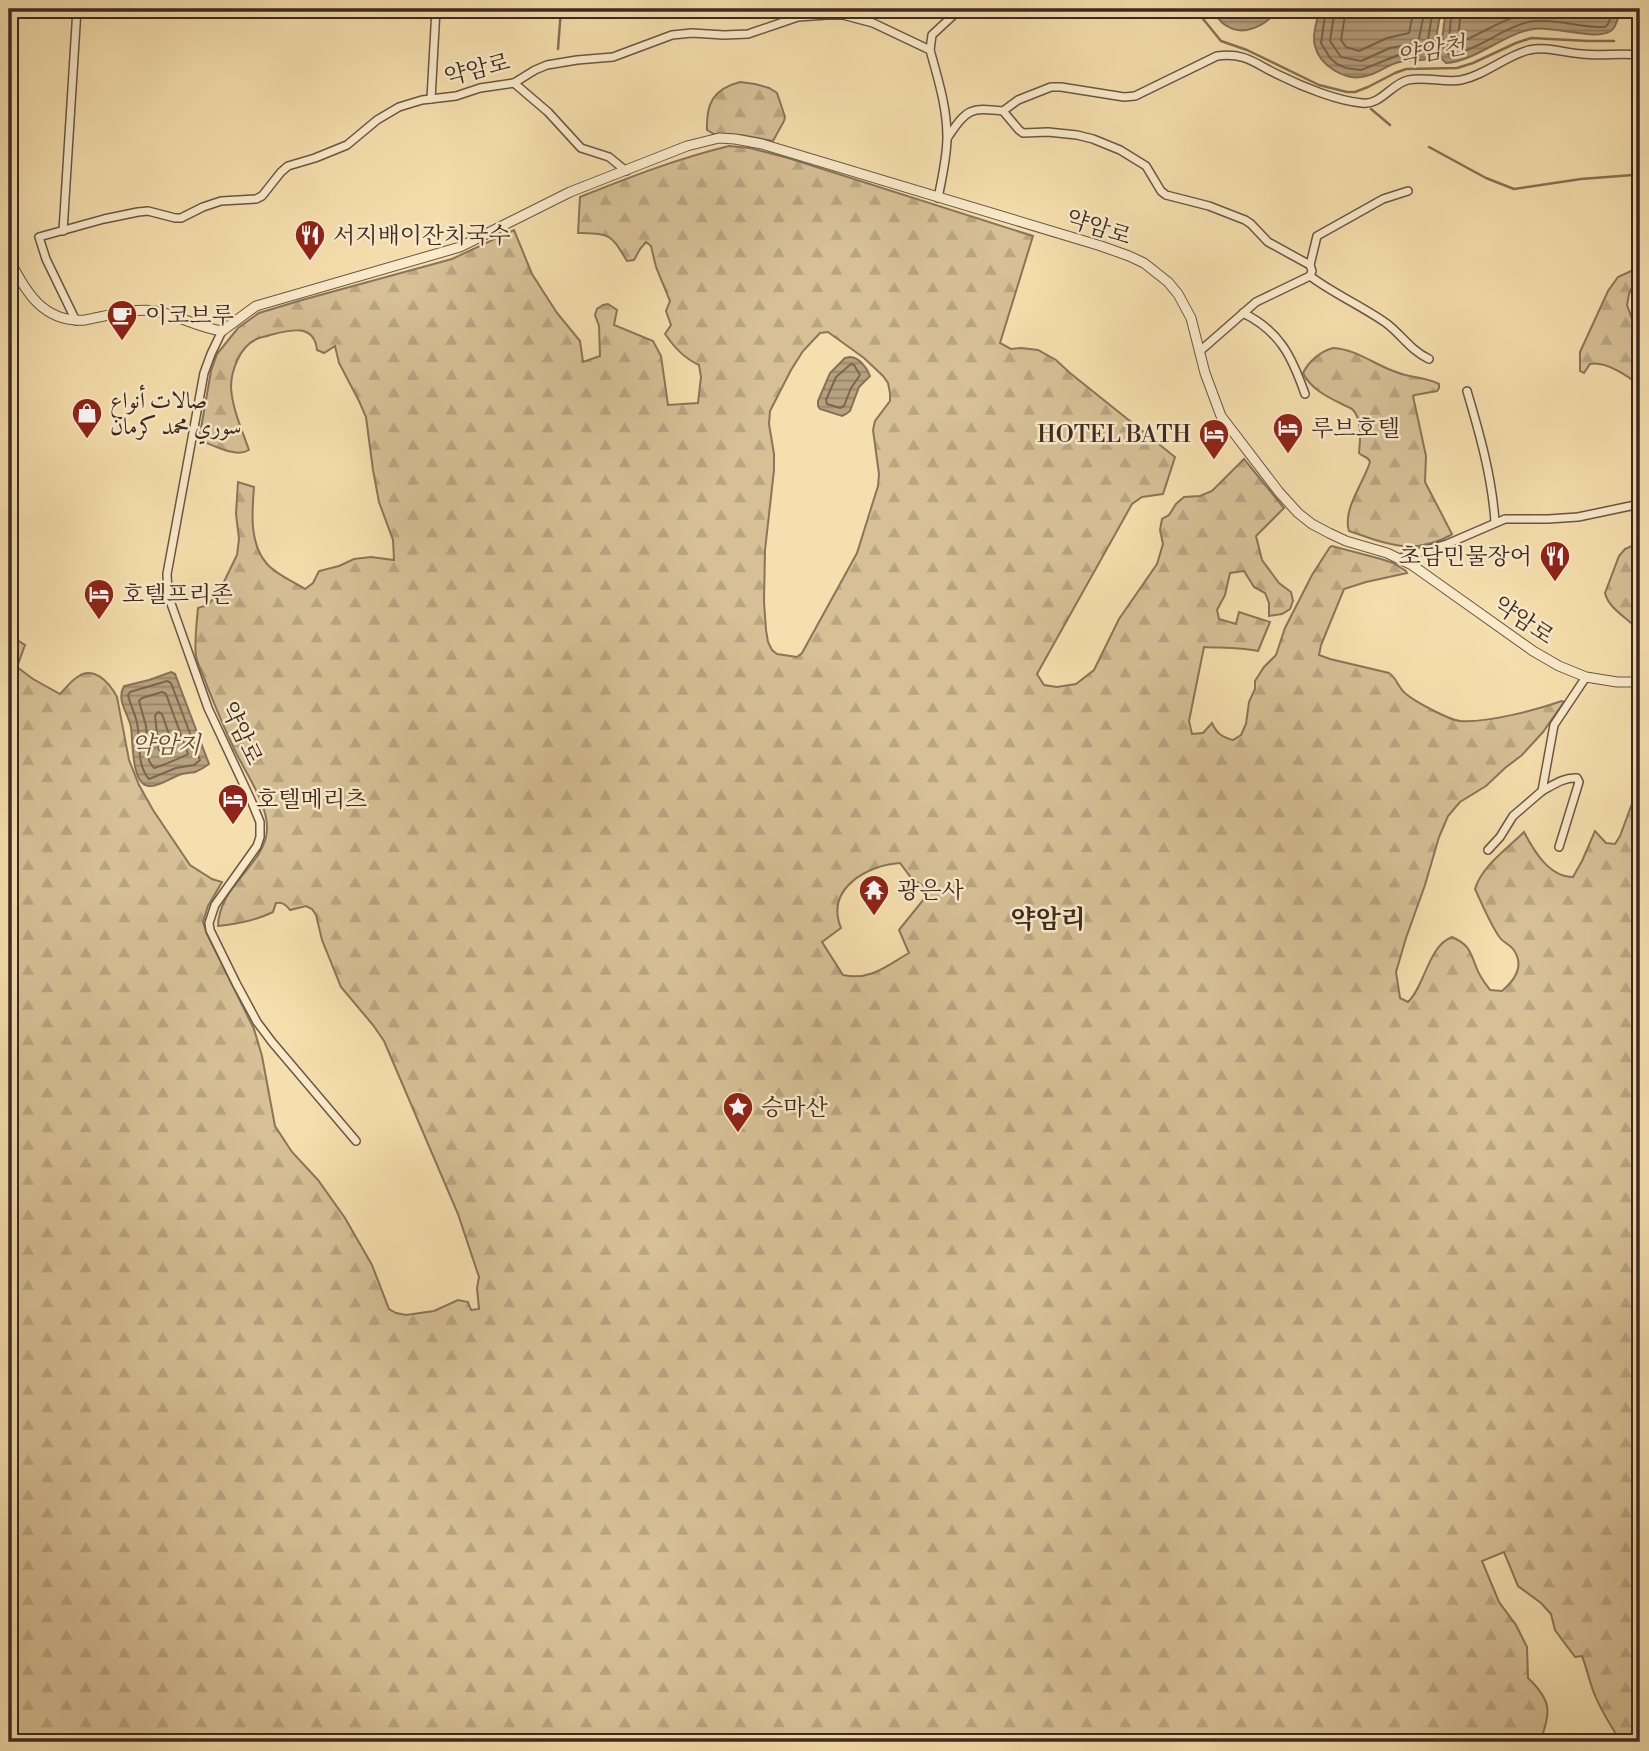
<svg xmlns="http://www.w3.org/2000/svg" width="1649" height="1751" font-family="'Libre Bodoni',Amiri,'Noto Serif KR',serif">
<defs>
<pattern id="forest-firs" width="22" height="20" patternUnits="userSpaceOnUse" patternTransform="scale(1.75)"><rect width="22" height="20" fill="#d7c096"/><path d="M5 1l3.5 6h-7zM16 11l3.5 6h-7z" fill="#b9a581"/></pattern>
<pattern id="water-rules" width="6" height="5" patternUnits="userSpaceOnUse" patternTransform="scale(1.75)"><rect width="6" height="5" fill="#b7a17e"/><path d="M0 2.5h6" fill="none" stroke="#968367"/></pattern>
</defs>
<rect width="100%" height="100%" fill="#f6dfae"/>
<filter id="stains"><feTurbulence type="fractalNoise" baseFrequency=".00286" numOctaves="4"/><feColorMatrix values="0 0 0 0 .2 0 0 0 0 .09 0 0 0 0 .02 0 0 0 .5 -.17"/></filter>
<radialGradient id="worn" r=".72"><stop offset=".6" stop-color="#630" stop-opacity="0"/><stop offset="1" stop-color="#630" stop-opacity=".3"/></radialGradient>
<!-- forest -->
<g fill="url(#forest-firs)" stroke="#8a745b" stroke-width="2" fill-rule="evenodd">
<path d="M740,82L755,84L769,88L777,93L785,117L784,121L773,141L741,135L714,134L707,130C706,104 713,89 740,82Z"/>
<path d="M729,146L750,148L788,158L1033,236L1000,343L1011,349L1021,348L1038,350L1056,360L1070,373L1175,457L1163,494L1142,497L1132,504L1037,674L1044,685L1057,687L1076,684L1094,670L1119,619L1157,564L1163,544L1160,530L1162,519L1169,515L1176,504L1184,497L1200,496L1212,491L1244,459L1284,508L1256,536L1262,560L1279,583L1291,592L1293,601L1290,609L1282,614L1269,616V603L1265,593L1254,587L1244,571L1230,573L1225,595L1217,610L1219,619L1236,624L1239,612L1270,622L1258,651C1240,647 1223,648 1204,647L1189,721L1192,734L1203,733L1212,723C1217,734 1222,737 1233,740L1241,735L1246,724L1249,702L1255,689V681L1264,667L1276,655L1285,628L1312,575L1330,547L1332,546L1381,559L1393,563L1406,571L1407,573L1366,582L1344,589L1321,645L1319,655L1330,659L1389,673C1397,678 1398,688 1406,694C1414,701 1449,720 1460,721C1487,723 1536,710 1562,701L1564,702L1543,732L1522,755L1505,768L1486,786L1460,802L1448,816L1439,837L1425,885L1406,938L1396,972L1400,998L1408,1002C1425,986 1428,946 1452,937C1470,945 1470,952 1477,969C1480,977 1485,983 1490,990L1502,991C1515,980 1525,965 1513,949C1509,944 1504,943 1500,938C1490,924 1483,906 1475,889C1482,866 1507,849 1524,832C1534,851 1549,877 1573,877L1582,861L1595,831L1606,843L1615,844L1620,836L1633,801H1640V1742H1621C1611,1726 1601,1711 1594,1693C1589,1681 1587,1668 1582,1656L1575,1657L1555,1630L1551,1614L1541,1603L1518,1586L1504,1552L1482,1561L1499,1602L1516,1625L1527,1647L1528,1678C1552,1701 1551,1711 1540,1742H9V635L25,645L17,667L33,679L60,694C65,689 70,682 76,678C93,664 109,682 117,697L129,760L139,785L153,810L190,865L212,879L222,882L208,906L203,922L207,934L254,1029L262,1056L275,1126L292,1152L318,1180L345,1218L372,1265L389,1309L396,1313L406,1315L434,1311L458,1300L468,1302L471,1310L479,1309L477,1288L479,1277L458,1214L384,1041L373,1025L341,987L322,940L316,915L312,909L306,906L290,910C286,905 283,902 276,903L273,912C255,921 238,924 218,926C219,884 267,864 267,828C267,806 252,783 242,764C228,739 218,712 207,686C204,676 198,666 196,656C194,646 197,619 198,608L208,605L219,592L237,555L239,539L236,514L238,482L254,487C252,511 249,544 267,564C277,575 292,581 305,589L313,583L319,571L339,566L354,559L371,557L394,560L393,540L379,502L373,470L366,417L359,401L339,363L335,346L324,353L317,350C314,323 290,330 270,335C266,337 259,337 255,340C240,347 231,371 231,387C232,408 242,430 249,450C236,458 215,446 202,441L200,434L211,371L217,354L238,328L259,313L302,300L452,259L514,230L532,274L557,313L580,341L583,362L600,356L599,326L595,315L597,309L603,305L608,304L617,310L614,325L653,341L661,356L668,405L698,403L701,377L699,365C684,358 675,348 665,334L671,325L666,311L670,301L656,267L651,246L646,242L640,249L634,260L627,261C610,233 611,234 578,233L580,197C630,177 676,159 729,146ZM828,332L864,358L883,376L888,383L890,393V401L875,421L873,430L879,474L878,486L857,553L802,653L797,657L777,654L772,650L768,642L766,630L764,602L765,550L774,470V454L769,424L770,411L791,370L803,351L820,333ZM900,863L912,879L925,887L927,891L924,899L899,930L909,953C886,966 870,981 843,975L822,942L841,928C825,889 867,865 900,863Z"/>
<path d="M1633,270L1636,271L1638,274L1629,294L1627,305L1640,341V386C1628,376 1606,361 1590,364L1584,373L1580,371V352L1608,291L1618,277Z"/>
<path d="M1333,348C1356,349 1375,365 1396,372C1410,378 1426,377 1439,384V388L1437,391L1415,395L1413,396L1426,456L1425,482L1452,534L1451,535C1413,556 1387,544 1349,531C1342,510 1364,482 1370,462C1368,456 1362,457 1359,453C1360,441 1363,419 1352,409C1351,408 1343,405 1342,404C1327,397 1310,388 1303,373C1309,361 1321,351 1333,348Z"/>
<path d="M1640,542V632C1630,619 1609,610 1605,593L1619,556L1625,549Z"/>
</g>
<!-- water -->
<g fill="url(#water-rules)" stroke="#867158" stroke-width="2">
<path d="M1211,9H1277C1268,25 1244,37 1227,26C1220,23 1216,15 1211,9Z"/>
<path d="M1320,9H1441L1433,57C1424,63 1408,58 1396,63C1386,66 1377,74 1366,76C1346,82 1320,66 1315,46C1312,35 1317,20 1320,9Z"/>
<path d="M1446,9H1621C1619,15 1617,24 1613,29C1602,43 1551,25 1533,29C1503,34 1476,61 1446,63L1441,58V48Z"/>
<path d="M850,357C859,357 867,368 870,376L859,387L850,411L846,414L842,416L820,409L818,406V401L830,373L845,358Z"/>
<path d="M171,672L175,674L209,764C205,767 200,770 195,772C190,773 184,773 179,775C170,778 159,787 149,786C131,785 133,740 131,727C128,713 116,700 124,686L149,680Z"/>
</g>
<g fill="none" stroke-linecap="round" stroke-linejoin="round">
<!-- shore -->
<g stroke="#7a654f" stroke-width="2">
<path d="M1326,9L1321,43L1330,58L1337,64L1346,68L1361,70L1401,54L1426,52L1433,9"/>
<path d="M1335,9L1330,41L1341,57L1361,61L1390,48L1418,43L1425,9"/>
<path d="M1346,9L1341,40L1346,47L1359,51L1387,38L1409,33L1414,9"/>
<path d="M1452,9L1448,48V54L1452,55C1479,49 1501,29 1528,22C1550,17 1581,28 1605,27L1608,24L1614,9"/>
<path d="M1461,9L1458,39L1461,42C1486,32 1511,13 1538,12C1559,12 1579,19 1599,18L1602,16L1605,9"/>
<path d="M851,364L854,365L860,375L851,388L844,406L840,408L827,404L826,400L836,377Z"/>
<path d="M167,681L171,683L200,760L194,765L176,768L149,779C136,764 141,742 137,723C135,713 130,704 128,695L130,692Z"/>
<path d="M162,692L166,694L188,754C183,757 161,766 154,768L149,761L146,726L139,701L142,698Z"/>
<path d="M158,712L162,714L173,746L172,749L163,753L159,750L155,716Z"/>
</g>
<!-- stream -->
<g stroke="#867158" stroke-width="2.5">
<path d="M1195,9L1221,41L1247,50L1319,85L1347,92H1355L1368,87L1395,73L1406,69L1457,68L1473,63L1516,43L1531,38L1588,41H1614"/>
<path d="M838,10V9"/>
<path d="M558,49L561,9"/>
<path d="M1371,109L1390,125"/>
<path d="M1429,147L1486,178L1514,189L1581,179L1633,175L1640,172"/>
</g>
<!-- minor casing -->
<g stroke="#6b5644" stroke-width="10">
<g id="minor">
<path d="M930,50L932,35L960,9"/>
<path d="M514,83L548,112L581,148L609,157L626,171"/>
<path d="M431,99L436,9"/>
<path d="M1003,111L1019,130L1023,133L1048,132L1077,135L1093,139L1120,150L1146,166L1161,191L1166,195L1209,206L1245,220L1251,224L1268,242L1310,265"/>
<path d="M948,137C967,109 970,107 1003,111L1018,100L1051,87H1061L1124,97L1135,96L1217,56C1247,52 1256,65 1281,76C1303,87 1338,101 1362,103C1380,106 1391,84 1408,80C1425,76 1444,83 1461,80C1486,75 1505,56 1529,50C1547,46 1564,53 1582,54C1601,56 1621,53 1640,55"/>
<path d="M63,231L77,9"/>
<path d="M1310,276C1334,294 1362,306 1386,323C1402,335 1410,350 1429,359"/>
<path d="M1243,313C1280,331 1292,357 1305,394"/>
<path d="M76,321L46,259L39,237L104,219L138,212L148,211L175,218H181L203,207L221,201L256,199L262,196L281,172L288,166L315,158L347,145L377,120L399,107L422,100L456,96L480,88L514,83L535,70L547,65L577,60L613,57L672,35L692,33L724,35L748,34L798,17L827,15H843L873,23L930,50C938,79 947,107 947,137C947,157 942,178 938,198"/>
<path d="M222,331L211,354L204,373L167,574L168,595L208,708L251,800L260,822V837L257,846L215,905L209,923L210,930L236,983L257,1022L272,1042L356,1141"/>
<path d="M1200,351L1256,302L1310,276L1312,271L1310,265L1317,236L1383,199L1408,191"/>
<path d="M1467,391C1480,435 1492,477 1495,522"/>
<path d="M1400,558L1447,544L1505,519H1548L1578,517L1640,504"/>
<path d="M1559,847L1579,782L1577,778C1564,777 1553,785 1542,791L1554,725L1586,677"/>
<path d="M1488,850L1500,837L1513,816L1542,791"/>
</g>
</g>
<!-- tertiary casing -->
<g stroke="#6b5644" stroke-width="11">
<path id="tertiary" d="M9,259C25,291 43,323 85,320C107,316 132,308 155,311C178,315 199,328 222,331L256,306L460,247L570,192L687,146L719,138L735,139L762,144L1101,246L1129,256L1144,263L1168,282L1178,294L1191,318L1205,373L1221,416L1279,492L1298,513L1312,524L1329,533L1346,541L1387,553L1412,565L1533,651L1559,666L1586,677L1617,682H1640"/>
</g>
<!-- minor -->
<use href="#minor" stroke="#f9eaca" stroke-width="7"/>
<!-- tertiary -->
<use href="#tertiary" stroke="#f9eaca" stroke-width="9"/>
</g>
<!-- icons -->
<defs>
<g id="restaurant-pin" transform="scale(1.575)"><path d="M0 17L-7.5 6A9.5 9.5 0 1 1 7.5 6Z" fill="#8f2418" stroke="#f9eaca"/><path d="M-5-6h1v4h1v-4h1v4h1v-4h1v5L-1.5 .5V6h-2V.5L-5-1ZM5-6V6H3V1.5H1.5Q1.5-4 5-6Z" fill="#fff"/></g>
<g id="cafe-pin" transform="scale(1.575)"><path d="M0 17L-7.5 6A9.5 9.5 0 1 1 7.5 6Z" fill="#8f2418" stroke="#f9eaca"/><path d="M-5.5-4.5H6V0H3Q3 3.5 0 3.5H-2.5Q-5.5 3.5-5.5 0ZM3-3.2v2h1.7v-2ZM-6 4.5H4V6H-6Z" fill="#fff"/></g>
<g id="shop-pin" transform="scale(1.575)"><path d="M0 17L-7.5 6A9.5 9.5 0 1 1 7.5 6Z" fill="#8f2418" stroke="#f9eaca"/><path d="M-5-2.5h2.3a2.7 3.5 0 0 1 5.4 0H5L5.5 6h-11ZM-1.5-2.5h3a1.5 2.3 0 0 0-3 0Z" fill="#fff"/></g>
<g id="hotel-pin" transform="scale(1.575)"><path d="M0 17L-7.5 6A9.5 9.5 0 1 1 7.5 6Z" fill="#8f2418" stroke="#f9eaca"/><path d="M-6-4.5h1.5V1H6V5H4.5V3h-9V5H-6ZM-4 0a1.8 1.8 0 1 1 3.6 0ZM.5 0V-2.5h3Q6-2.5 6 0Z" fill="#fff"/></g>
<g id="temple-pin" transform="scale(1.575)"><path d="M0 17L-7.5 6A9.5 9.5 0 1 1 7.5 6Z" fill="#8f2418" stroke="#f9eaca"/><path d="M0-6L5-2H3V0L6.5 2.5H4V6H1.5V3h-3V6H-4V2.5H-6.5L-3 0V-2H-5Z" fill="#fff"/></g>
<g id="sight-pin" transform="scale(1.575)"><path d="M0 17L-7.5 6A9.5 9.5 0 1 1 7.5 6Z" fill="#8f2418" stroke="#f9eaca"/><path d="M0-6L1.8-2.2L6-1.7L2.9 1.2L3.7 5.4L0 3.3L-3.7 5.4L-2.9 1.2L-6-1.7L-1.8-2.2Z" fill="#fff"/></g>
</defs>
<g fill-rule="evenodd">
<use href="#restaurant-pin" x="310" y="235"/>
<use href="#cafe-pin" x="122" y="315"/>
<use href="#shop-pin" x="87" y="413"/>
<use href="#hotel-pin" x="1288" y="428"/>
<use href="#hotel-pin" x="1214" y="434"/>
<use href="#restaurant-pin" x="1555" y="556"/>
<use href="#hotel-pin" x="99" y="594"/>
<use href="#hotel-pin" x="233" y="799"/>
<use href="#temple-pin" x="874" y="890"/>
<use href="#sight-pin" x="738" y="1107"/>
</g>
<g text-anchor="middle" stroke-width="5" stroke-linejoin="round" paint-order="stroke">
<!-- street labels -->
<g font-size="23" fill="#3d2920" stroke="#f9eaca">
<text transform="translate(477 69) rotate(-14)" y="8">약암로</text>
<text transform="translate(1099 227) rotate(18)" y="8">약암로</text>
<text transform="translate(1524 620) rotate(34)" y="8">약암로</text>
<text transform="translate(242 733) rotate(65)" y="8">약암로</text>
</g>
<!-- poi labels -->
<g font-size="23" fill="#3d2920" stroke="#f9eaca" text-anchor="start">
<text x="333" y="243">서지배이잔치국수</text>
<text x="145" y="323">이코브루</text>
<text x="110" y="408">صالات أنواع<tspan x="110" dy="26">سوري محمد كرمان</tspan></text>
<text x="1311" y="436">루브호텔</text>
<text x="1191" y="442" text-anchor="end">HOTEL BATH</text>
<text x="1532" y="564" text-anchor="end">초담민물장어</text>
<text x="122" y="602">호텔프리존</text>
<text x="256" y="807">호텔메리츠</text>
<text x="897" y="898">광은사</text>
<text x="761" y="1115">승마산</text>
</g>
<!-- water labels -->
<g font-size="24" font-style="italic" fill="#624d3c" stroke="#f9eaca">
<text transform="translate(1431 51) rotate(-11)" y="8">약암천</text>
<text x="166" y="753">약암지</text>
</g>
<!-- quarter labels -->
<g font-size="26" font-weight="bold" fill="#3d2920" stroke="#f9eaca">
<text x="1048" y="928">약암리</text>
</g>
</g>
<!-- margin -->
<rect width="1649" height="1751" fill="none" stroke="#f6dfae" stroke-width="35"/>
<rect x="10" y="10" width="1628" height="1730" fill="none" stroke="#3d2920" stroke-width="3.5"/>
<rect x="18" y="18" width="1614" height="1716" fill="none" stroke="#3d2920" stroke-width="2"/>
<rect width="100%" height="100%" filter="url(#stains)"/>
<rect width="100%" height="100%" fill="url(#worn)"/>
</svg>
